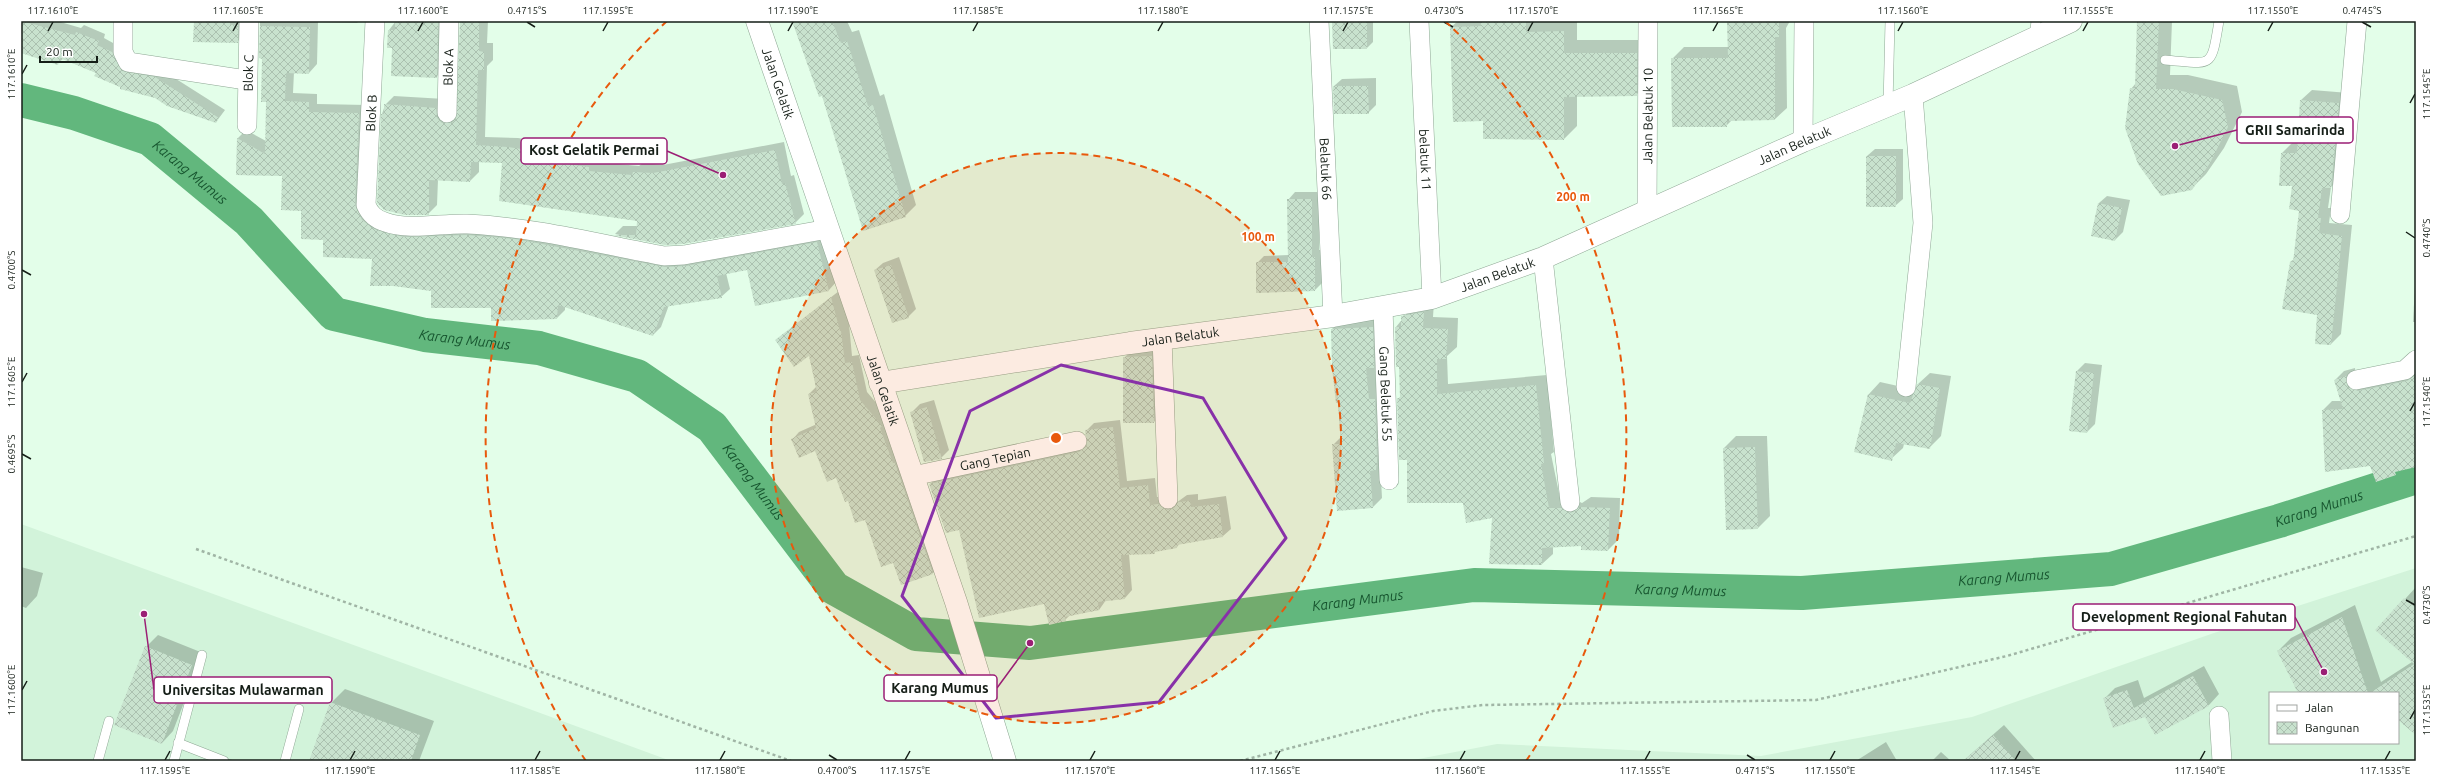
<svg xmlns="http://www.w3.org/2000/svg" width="2437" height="782" font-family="Ubuntu,sans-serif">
<defs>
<pattern id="building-cross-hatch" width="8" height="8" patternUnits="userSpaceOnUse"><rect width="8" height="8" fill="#c8e2ce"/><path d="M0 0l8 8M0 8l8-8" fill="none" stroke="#abc1b0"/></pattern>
</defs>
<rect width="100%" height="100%" fill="#e3fee9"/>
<!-- built -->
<g fill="#d2f3da" fill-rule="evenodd">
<path d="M21,524L513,703L671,761H21Z"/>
<path d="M2416,568V761H1408L1497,744L1761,756L1972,717L2214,633ZM2270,693H2398V743H2270Z"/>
</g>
<!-- shadow -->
<g fill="#0003">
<path d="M21,21H57L81,28L84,25L105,34L104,38L162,70L225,110L216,122L156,97L122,87L97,73L63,59L58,63L21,52Z"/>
<path d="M195,21H247L246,33L237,42Z"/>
<path d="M260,21H359L357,23L318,22L317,64L309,73L294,72L293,93L317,94V104L367,105L363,196L377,218L476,227L673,259L825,234L837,281L829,290L756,305L748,269L726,273L730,289L721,297L669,305L661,327L653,335L565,306V310L557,318L492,320V307L432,290L373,258L324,239L302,210L283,175L237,174L238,138L246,130L266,141L267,101L263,58L260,57Z"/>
<path d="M396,21H445L444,69L436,77L393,47L389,30Z"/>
<path d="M462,21H488L487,43H493V60L487,66L485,137L518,138L575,147L574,155L598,158L597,162L639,166L643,163L663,165L784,142L791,176L794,175L804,214L795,223L665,244L615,234L623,226H637L638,220L503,162L479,161V172L470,181L438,180L437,205L428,214L382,114L385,105L394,96L445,99L459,114Z"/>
<path d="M793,21H847L852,32L859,30L880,96L884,94L916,205L905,216L823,94Z"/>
<path d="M1333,21H1373V42L1367,48Z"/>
<path d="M1458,21H1577V40H1649V82L1636,95L1577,96V126L1564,139L1484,120L1451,27Z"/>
<path d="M1728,21H1790L1786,28L1787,108L1775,119L1732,120L1726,126L1672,59L1684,47H1729Z"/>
<path d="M2138,21H2172L2170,75H2188L2237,86L2242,112L2224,148L2206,174L2191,189L2131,89L2136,83Z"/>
<path d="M1376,78V105L1368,113L1334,86L1342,79Z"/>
<path d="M2312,90L2349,93L2341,177L2331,187L2328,208H2331L2329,223L2352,225L2341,334L2331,344L2319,314L2290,262L2294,259L2300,210L2282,153L2292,143H2298L2301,100Z"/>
<path d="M1875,149H1903V199L1895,206L1867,156Z"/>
<path d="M1295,192H1319V250H1322V283L1315,290L1257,292V263L1264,256L1289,255L1288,200Z"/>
<path d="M2107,196L2130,200L2123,232L2115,240L2099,203Z"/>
<path d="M899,257L916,309L908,317L875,270L883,263Z"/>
<path d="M2416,268V322H2413Z"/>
<path d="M839,291L849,324L852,356L859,355L867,392L889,418L940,566L933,573L894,562L866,519L848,499L836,477L815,450L792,440L799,432L817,424L809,394L816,387L810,354L776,340Z"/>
<path d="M1434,302L1433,317L1458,318L1457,347L1447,356L1448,384L1547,375L1554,452L1551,454L1560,498H1572L1582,503L1591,497L1620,498L1619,539L1608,550L1583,545L1553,547V554L1542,564L1490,563L1493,517L1463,502L1408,459L1398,399L1401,396L1400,366L1396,327L1413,306Z"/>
<path d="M1381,319L1383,358L1375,365L1382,498L1373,507L1333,445L1341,437L1332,329L1341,320Z"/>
<path d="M1137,345H1163L1165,411L1154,422L1125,357Z"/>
<path d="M2085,363L2102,365L2095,424L2087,432L2077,371Z"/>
<path d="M2355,368L2356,378L2416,372V466L2400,470L2396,474L2377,481L2370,465L2323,410L2332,401H2342L2335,380L2344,371Z"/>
<path d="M1930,373L1951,376L1941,436L1929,448L1904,444L1903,448L1891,459L1856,451L1869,394L1880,382L1916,390L1918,384Z"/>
<path d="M934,400L949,450L941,458L912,412L920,404Z"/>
<path d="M1120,420L1127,481L1155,478L1157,497H1166L1176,503L1187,495L1198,494V500L1226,496L1231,529L1223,536L1180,543L1177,547L1129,554L1132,590L1125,598L1106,600L1099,610L1070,615L1065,620L959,529L930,484L938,477L1088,444L1086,431L1094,423Z"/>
<path d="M1736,436H1767L1770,516L1758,528L1724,448Z"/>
<path d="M21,567L43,573L37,596L26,608L21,606Z"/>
<path d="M2416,587V734L2398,719V693H2299L2278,651L2291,638L2355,605L2381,682L2412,662L2377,630Z"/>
<path d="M158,635L203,653L173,731L162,743L146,647Z"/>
<path d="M2204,666L2219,694L2209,705L2155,733L2146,715L2104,699L2115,688L2138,680L2144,698Z"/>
<path d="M345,689L434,721L419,761H314L331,703Z"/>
<path d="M2004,725L2036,761H1963Z"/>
<path d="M1886,742L1897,761H1857L1859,759Z"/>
<path d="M1941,752L1951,761H1932Z"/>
<path d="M215,754L235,761H208Z"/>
</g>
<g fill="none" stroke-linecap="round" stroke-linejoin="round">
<!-- river -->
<path stroke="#62b77d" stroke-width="34" id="s1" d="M21,100L74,113L150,139L249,221L334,314L425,335L539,348L637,376L712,427L834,588L916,634L1030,643L1474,585L1802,593L2111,569L2279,521L2416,477"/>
</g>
<!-- building -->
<g fill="url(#building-cross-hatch)">
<path d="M21,21L75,35L76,32L99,41L97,45L112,52L122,71L155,77L219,118L216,123L167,106L155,98L120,89V87L94,76L96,73L60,58L58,65L21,53Z"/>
<path d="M194,21H230V25H238V43L193,42Z"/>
<path d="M395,21H438L437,78L391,76L392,48H387L388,30H395Z"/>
<path d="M460,21L479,22V51L484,52V70H478L476,145L508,147L567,156L566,164L589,167V171L632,175L633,172L653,173L775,150L782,184L785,183L796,224L683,244L665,245L613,235H636L637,221L499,201L502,163L471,162L470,182L429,180V215H405L384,210L377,203L381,114H384V104L436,108L437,118L442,123H452L456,119Z"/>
<path d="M792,21H832L841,43L847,41L868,106L873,105L906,217L863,231L822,96L819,97Z"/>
<path d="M1332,21H1367V49H1333Z"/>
<path d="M1481,21H1526V32L1564,31V53H1637V96L1564,97V140L1483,139V121L1453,122L1450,27L1481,26Z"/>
<path d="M1727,21H1779V37H1775V120L1727,121V127H1672L1671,58H1728Z"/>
<path d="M2137,21H2159L2156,89H2173L2222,100L2228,127L2210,163L2192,190L2161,196L2138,164L2125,128L2130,88H2135Z"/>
<path d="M260,26L310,27L309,74L286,73L285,101L309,102V112L359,113L355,205L362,220L374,229L404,237L467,235L515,239L665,267L686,266L817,242L829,291L755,306L747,270L717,276L722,298L664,307L653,336L558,305L557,319L491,321V308H431V291L393,286H370L372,259L323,257V240L301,239V211L281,210L282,176L236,175L237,138L265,154L266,102H261L262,59L259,58Z"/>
<path d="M1333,86H1368L1369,114H1334Z"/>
<path d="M2300,100L2339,103L2331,188H2322L2318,218H2321L2319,233L2342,236L2331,345L2315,344L2317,315L2282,309L2290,262H2293L2299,211L2289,209L2292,186H2279L2281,153H2297Z"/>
<rect x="1866" y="156" width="30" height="51"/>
<path d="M1287,199H1312V257H1315V291L1256,293V262H1288Z"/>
<path d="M2098,203L2122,208L2115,241L2091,236Z"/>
<path d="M891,265L909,318L892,323L874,270Z"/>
<path d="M831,297L840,331H841L845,363L852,362L860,400L882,426L880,428L893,463H895L933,574L901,585L893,563L881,567L865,520L855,523L848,501L845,502L836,478L827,482L815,451L799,458L791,439L816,428L808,394L817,392L809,356L794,367L775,340Z"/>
<path d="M1424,312L1423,328L1448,329L1446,359H1437V394L1536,385L1544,463L1541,464L1549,508H1561L1571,513L1580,507L1610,508L1608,551L1581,550V546L1542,548V565L1489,564L1492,518L1466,523L1463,503H1407V460H1399L1397,398H1400L1399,367H1396L1395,327H1401V316Z"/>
<path d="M1373,327L1374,368H1366L1369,399H1375L1377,461L1376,470L1370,471L1373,508L1337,511L1332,444H1341L1338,403H1336L1332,368L1331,329Z"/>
<path d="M1152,356L1154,423H1123V357Z"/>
<path d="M2076,371L2094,373L2087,433L2069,431Z"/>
<path d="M2416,375V467L2395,472L2396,475L2376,482L2370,466L2325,472L2322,410L2343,409L2334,380L2346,376L2348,387L2358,391L2407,381Z"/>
<path d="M1917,384L1940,388L1930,449L1896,443L1892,461L1854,452L1868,394L1910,403Z"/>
<path d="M927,407L942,459L924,462L910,412Z"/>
<path d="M1113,427L1120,488L1148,485L1150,505L1158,504L1163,508L1168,510L1174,508L1178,502L1190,501L1191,507L1219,504L1223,537L1177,545V548L1155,552V554L1121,555L1125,599L1098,602L1099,610L1065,617L1066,621L1049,625L1044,604L979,618L959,530L946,533L929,484L1079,452L1087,446L1085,430Z"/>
<path d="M1755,447L1758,529L1726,530L1723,448Z"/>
<path d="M2404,598L2416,608V735L2398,720V693H2370L2414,664L2375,630Z"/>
<path d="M2342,617L2368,693H2298L2277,651Z"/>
<path d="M145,646L192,665L162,744L114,725Z"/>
<path d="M2193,676L2209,706L2155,735L2145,717L2113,728L2103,698L2127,690L2134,708Z"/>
<path d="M330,702L420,735L411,761H309Z"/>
<path d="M1993,735L2016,761H1963Z"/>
</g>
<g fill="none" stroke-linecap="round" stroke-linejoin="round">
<!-- lane casing -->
<g stroke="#8ea794" stroke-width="10">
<g id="lane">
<path d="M2034,37L2036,21"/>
<path d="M2165,60C2213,64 2211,70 2219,21"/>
<path d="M1888,106L1890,21"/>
<path d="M178,743L224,761"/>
<path d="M98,761L109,721"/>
<path d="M174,761L202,655"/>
<path d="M285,761L299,709"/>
</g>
</g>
<!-- street casing -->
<g stroke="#8ea794" stroke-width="20">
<g id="street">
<path d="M123,21V52L128,62L246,80"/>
<path d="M375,21L366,205C370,214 375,219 385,222C408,231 442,223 467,224C534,227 599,244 664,256L684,255L828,229"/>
<path id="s2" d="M1319,21L1333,316"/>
<path id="s3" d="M1419,21L1432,298"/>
<path id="s4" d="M447,113L449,21"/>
<path id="s5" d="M247,125L249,21"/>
<path d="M1803,141L1804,21"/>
<path id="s6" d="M1647,212L1648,21"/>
<path d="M2340,214L2357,21"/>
<path d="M1543,258L1570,502"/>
<path id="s7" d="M1383,308L1389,480"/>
<path d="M1162,338L1168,499"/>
<path d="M2356,380L2405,370L2416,360"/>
<path d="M1906,387L1923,223L1913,95"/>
<path id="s8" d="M913,476L1077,441"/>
<path d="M2219,716L2222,761"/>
</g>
</g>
<!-- secondary casing -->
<g stroke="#8ea794" stroke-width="23">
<g id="secondary">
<path id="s9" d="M757,21L956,602L1005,761"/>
<path id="s10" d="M880,383L1130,343L1333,316L1432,298L1543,258L1803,141L1913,95L2071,21"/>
</g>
</g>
<!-- path -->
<g stroke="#a0b5a5" stroke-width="2.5" stroke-dasharray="3 3" stroke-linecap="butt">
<path d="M196,549L791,761"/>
<path d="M1240,761L1433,711L1483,705L1816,700L2007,656L2416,536"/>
</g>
<!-- lane -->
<use href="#lane" stroke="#fff" stroke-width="9"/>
<!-- street -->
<use href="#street" stroke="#fff" stroke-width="19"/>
<!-- secondary -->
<use href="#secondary" stroke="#fff" stroke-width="22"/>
</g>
<!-- marked area -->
<path fill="none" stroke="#7b2cbf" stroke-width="3" stroke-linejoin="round" d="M1061,365L1203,398L1286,538L1159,702L996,718L902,596L970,411Z"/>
<!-- ticks -->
<path fill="none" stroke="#151e17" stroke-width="1.5" d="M527,22L535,27M1444,22L1453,27M2362,22L2371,27M48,31L53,22M233,31L238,22M418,31L423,22M603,31L608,22M788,31L793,22M973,31L978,22M1158,31L1163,22M1343,31L1348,22M1528,31L1533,22M1713,31L1718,22M1898,31L1903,22M2083,31L2088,22M2268,31L2273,22M22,74L27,65M2410,103L2415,94M2406,232L2415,238M22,270L31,275M22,382L27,373M2410,411L2415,402M22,454L31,459M2406,600L2415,605M22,690L27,681M2410,719L2415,710M829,755L837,760M1747,755L1755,760M165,760L170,751M350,760L355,751M535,760L540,751M720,760L725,751M905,760L910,751M1090,760L1095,751M1275,760L1280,751M1460,760L1465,751M1645,760L1650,751M1830,760L1835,751M2015,760L2020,751M2200,760L2205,751M2385,760L2390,751"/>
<!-- distance rings -->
<circle cx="1056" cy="438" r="285" fill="#e8590c" fill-opacity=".12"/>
<g fill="none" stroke="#e8590c" stroke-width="2" stroke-dasharray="7 5">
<circle cx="1056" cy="438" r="285"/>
<path d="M586 761A570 570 0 0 1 667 21M1445 21A570 570 0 0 1 1526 761"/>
</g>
<g text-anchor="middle" stroke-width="3.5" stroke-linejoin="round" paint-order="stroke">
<!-- street labels -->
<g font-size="13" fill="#151e17" stroke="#fff">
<text dy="5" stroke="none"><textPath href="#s4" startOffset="46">Blok A</textPath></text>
<text dy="5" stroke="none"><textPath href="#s5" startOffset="52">Blok C</textPath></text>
<text dy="5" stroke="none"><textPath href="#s9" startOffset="66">Jalan Gelatik</textPath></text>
<text transform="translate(371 113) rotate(-87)" y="5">Blok B</text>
<text dy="5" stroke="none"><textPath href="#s6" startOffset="96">Jalan Belatuk 10</textPath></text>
<text dy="5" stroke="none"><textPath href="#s10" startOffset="952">Jalan Belatuk</textPath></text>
<text dy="5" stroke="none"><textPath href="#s3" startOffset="139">belatuk 11</textPath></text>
<text dy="5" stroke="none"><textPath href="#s2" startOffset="148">Belatuk 66</textPath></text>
<text dy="5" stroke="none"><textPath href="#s10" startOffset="628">Jalan Belatuk</textPath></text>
<text dy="5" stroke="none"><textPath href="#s10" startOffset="304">Jalan Belatuk</textPath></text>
<text dy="5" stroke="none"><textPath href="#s9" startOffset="390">Jalan Gelatik</textPath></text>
<text dy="5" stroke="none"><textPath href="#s7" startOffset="86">Gang Belatuk 55</textPath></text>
<text dy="5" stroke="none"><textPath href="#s8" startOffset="84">Gang Tepian</textPath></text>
</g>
<!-- water labels -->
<g font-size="14" font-style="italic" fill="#17552f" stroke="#fff">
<text dy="5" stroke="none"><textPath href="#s1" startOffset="187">Karang Mumus</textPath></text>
<text dy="5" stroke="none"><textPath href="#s1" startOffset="523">Karang Mumus</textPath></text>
<text dy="5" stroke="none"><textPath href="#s1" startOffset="859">Karang Mumus</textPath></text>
<text dy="5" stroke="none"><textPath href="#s1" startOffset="2503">Karang Mumus</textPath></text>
<text dy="5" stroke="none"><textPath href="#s1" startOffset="2179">Karang Mumus</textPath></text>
<text dy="5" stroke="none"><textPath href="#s1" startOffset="1855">Karang Mumus</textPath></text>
<text dy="5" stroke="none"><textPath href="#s1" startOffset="1531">Karang Mumus</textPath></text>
</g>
</g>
<circle cx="1056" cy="438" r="6" fill="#e8590c" stroke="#fff" stroke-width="2"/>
<g font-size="12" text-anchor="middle" font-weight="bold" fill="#e8590c" stroke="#fff" stroke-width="3.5" stroke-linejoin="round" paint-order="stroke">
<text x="1573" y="201">200 m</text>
<text x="1258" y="241">100 m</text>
</g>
<!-- callouts -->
<path fill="none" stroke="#9b1e75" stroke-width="1.5" d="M2175 146L2237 130M723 175L667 151M2324 672L2295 617M1030 643L997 688M144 614L154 690"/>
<g fill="#9b1e75" stroke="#fff" stroke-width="1.5">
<circle cx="2175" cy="146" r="4"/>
<circle cx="723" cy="175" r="4"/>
<circle cx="2324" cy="672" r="4"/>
<circle cx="1030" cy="643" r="4"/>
<circle cx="144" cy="614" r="4"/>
</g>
<g fill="#fff" stroke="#9b1e75" stroke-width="1.5">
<rect x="2237" y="117" width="116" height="26" rx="4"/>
<rect x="521" y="138" width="146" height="26" rx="4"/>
<rect x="2073" y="604" width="222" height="26" rx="4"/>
<rect x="884" y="675" width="113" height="26" rx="4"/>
<rect x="154" y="677" width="178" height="26" rx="4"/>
</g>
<g font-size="14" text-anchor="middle" font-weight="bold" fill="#151e17">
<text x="2295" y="135">GRII Samarinda</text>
<text x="594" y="155">Kost Gelatik Permai</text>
<text x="2184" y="622">Development Regional Fahutan</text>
<text x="940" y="693">Karang Mumus</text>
<text x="243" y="695">Universitas Mulawarman</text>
</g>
<!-- border -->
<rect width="2437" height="782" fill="none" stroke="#ffffff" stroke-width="44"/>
<!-- legend -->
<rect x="2269" y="692" width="130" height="52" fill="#ffffff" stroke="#a1a5a2"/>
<rect x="2277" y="705" width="20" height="6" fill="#ffffff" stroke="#a1a5a2"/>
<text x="2305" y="712" font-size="12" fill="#151e17">Jalan</text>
<rect x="2277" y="722" width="20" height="12" fill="url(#building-cross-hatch)" stroke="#a1a5a2"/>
<text x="2305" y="732" font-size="12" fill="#151e17">Bangunan</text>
<!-- scale -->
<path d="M40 56v6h57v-6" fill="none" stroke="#151e17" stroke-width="2"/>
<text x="46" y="56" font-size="12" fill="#151e17" stroke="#ffffff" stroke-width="3" paint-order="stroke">20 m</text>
<rect x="22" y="22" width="2393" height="738" fill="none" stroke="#151e17" stroke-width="1.5"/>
<g font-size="10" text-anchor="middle" fill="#151e17">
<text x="53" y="14">117.1610°E</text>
<text x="238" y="14">117.1605°E</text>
<text x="423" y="14">117.1600°E</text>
<text x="527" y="14">0.4715°S</text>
<text x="608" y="14">117.1595°E</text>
<text x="793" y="14">117.1590°E</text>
<text x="978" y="14">117.1585°E</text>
<text x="1163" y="14">117.1580°E</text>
<text x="1348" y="14">117.1575°E</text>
<text x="1444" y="14">0.4730°S</text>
<text x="1533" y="14">117.1570°E</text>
<text x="1718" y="14">117.1565°E</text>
<text x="1903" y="14">117.1560°E</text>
<text x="2088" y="14">117.1555°E</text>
<text x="2273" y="14">117.1550°E</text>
<text x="2362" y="14">0.4745°S</text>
<text transform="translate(11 74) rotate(-90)" y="4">117.1610°E</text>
<text transform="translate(2426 94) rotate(-90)" y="4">117.1545°E</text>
<text transform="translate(2426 238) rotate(-90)" y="4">0.4740°S</text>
<text transform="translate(11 270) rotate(-90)" y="4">0.4700°S</text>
<text transform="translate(11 382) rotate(-90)" y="4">117.1605°E</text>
<text transform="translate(2426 402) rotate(-90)" y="4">117.1540°E</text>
<text transform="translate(11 454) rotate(-90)" y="4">0.4695°S</text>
<text transform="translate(2426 605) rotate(-90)" y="4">0.4730°S</text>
<text transform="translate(11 690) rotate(-90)" y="4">117.1600°E</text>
<text transform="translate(2426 710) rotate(-90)" y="4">117.1535°E</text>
<text x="165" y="774">117.1595°E</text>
<text x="350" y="774">117.1590°E</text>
<text x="535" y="774">117.1585°E</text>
<text x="720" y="774">117.1580°E</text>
<text x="837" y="774">0.4700°S</text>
<text x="905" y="774">117.1575°E</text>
<text x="1090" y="774">117.1570°E</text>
<text x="1275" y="774">117.1565°E</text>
<text x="1460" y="774">117.1560°E</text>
<text x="1645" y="774">117.1555°E</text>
<text x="1755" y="774">0.4715°S</text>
<text x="1830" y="774">117.1550°E</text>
<text x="2015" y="774">117.1545°E</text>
<text x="2200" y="774">117.1540°E</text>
<text x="2385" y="774">117.1535°E</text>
</g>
</svg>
